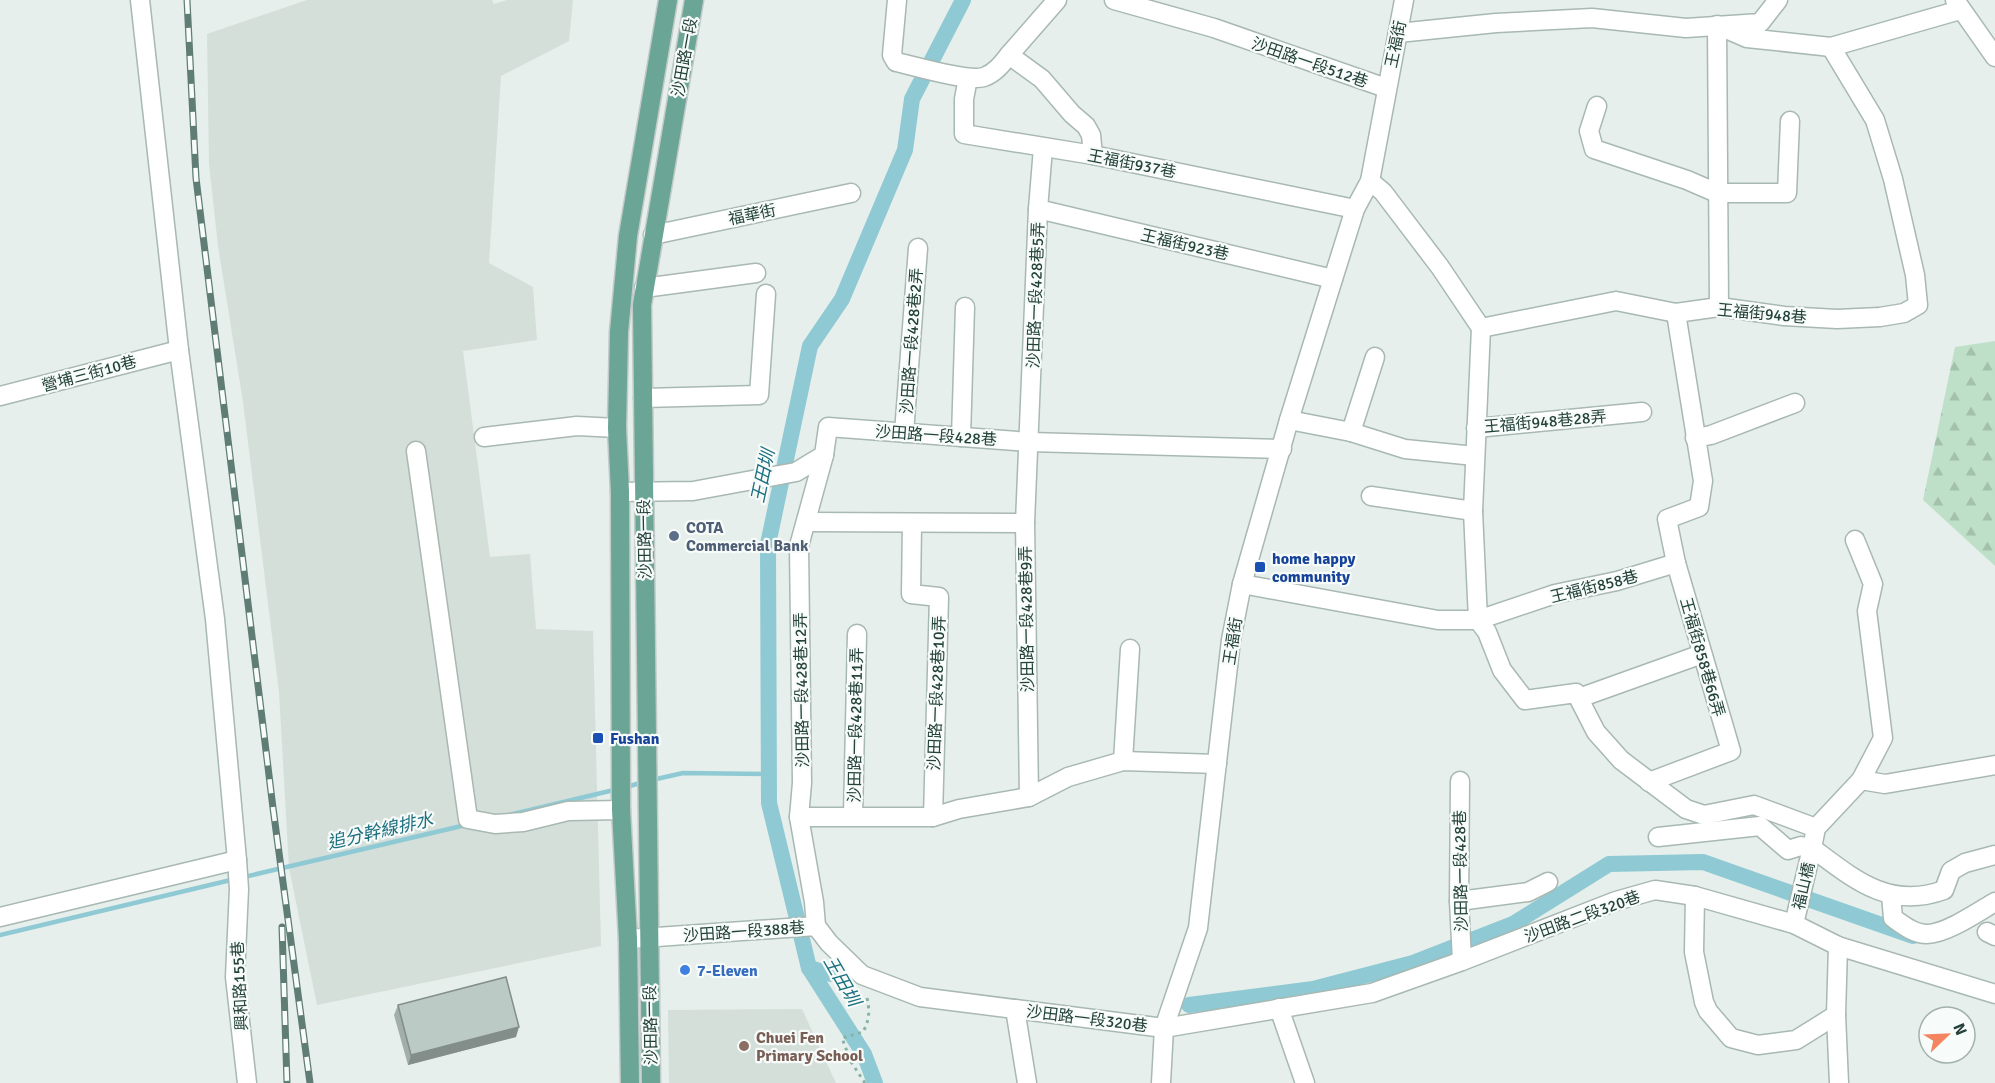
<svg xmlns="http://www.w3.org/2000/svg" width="1995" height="1083" font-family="Signika,'Noto Sans TC',sans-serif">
<defs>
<pattern id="forest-firs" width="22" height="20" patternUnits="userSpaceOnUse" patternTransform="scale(1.5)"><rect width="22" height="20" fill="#bfe0c8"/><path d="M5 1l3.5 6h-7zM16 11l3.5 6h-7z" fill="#a4c1ad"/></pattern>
</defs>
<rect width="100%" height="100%" fill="#e6efeb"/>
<!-- built -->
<g fill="#d4dfda">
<path d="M307,0H492L494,4L507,0H573L569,41L501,76L489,263L533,287L537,340L463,351L490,557L530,554L536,629L593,631L601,946L317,1005L289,868L279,692L243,402L218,246L209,164L207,34Z"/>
<path d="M802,1009L836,1083H669L668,1010Z"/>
</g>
<!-- forest -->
<path fill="url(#forest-firs)" d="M1995,341V566L1923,500L1955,347Z"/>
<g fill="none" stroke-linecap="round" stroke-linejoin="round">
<!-- stream -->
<g stroke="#8ec9d4" stroke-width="4.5">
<path d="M652,780L683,773L769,774"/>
<path d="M626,787L644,782"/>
<path d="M509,815L618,789"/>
<path d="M244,877L466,825"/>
<path d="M0,935L235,879"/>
</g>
<!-- canal -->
<g stroke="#8ec9d4" stroke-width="16">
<path d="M809,968L831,974"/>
<path d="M1189,1005L1313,989L1413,963L1513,924L1609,864L1703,862L1913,936"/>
<path d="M875,1083L864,1054L809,968L769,803L768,544L810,346L842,299L905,150L912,99L963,0"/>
</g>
<!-- minor casing -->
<g stroke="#a8b8b2" stroke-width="21">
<g id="minor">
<path d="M140,0L179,350L215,619L237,860L239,889L235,977L247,1083"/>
<path d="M897,0L892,55L896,62C915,66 967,82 984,77C995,73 1002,64 1009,55"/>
<path d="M1057,0L1009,55L1042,79L1072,114L1086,126L1091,135L1093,155"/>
<path d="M1114,0L1214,28L1386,88"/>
<path d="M1955,0L1995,57"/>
<path d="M1398,33L1496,23L1592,18L1686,28L1760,23L1778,0"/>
<path d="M968,78L964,99V134L1093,155L1355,209"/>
<path d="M1597,106L1589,131L1594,149L1687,180L1717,193H1787L1790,121"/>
<path d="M1370,181L1383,192L1440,267L1481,328L1616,301L1676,313L1719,307L1784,316L1837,319L1880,317L1904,313L1918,305L1915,275L1893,179L1875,120L1831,47"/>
<path d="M1038,209L1333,279"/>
<path d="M653,235L851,193"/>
<path d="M644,288L756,273"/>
<path d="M1719,307L1717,25L1747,38L1831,47L1960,10"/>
<path d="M1481,328L1473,511L1478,620L1487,632L1502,670L1525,700L1576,693L1596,732L1621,760L1686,809L1704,815L1754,805L1816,828"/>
<path d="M0,396L179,350"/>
<path d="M643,398L759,395L766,294"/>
<path d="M1289,420L1351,432L1405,449L1475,456"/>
<path d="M1476,428L1642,412"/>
<path d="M1351,432L1375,357"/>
<path d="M904,433L918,248"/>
<path d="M484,437L577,426L617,428"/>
<path d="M961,437L965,307"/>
<path d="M1695,438L1711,435L1795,403"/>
<path d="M416,451L468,819L495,824L523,822L568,811L621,810"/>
<path d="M620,492L693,491L796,472L824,455L828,427L1030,442L1282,449"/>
<path d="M1371,496L1473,511"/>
<path d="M806,522L1025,523"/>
<path d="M912,524L911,594L939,597L933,817"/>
<path d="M1855,540L1873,584L1867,611L1883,738L1861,780"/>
<path d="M1242,584L1438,620H1478L1555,594L1617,581L1676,563L1667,519L1699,507L1703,481L1676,313"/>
<path d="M1579,698L1702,654"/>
<path d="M1123,761L1130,649"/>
<path d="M1995,765L1885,784L1861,780L1816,828L1812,848C1854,879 1889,910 1944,890L1951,871L1965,863L1995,855"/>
<path d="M1460,781L1459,901L1462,961"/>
<path d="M1649,782L1731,751L1676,563"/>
<path d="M1029,797L1025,523L1038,209L1043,148"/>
<path d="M853,816L857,634"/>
<path d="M799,817H933L959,809L1029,797L1068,777L1123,761L1217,764"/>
<path d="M1658,837L1760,826L1788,850L1801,846L1812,848L1794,924"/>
<path d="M1891,895L1893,918C1903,925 1914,934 1927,934C1946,934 1978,912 1995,902"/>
<path d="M1695,896L1694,952L1704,1002L1708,1011L1731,1038L1758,1045L1796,1040L1836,1015"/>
<path d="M1459,901L1528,892L1548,882"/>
<path d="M0,917L237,860"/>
<path d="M816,926L814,902L799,817L802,783L799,546L824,455"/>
<path d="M1987,932L1995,936"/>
<path d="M628,939L816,926L829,943L862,975L920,997L1164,1028L1372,993L1462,961L1616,901L1655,890L1695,896L1794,924L1838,946L1995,994"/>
<path d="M1838,946L1836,1015L1839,1083"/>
<path d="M1279,1008L1305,1083"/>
<path d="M1015,1009L1027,1083"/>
<path d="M1161,1083L1164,1028L1198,928L1231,640L1242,584L1289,420L1333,279L1355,209L1370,181L1404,0"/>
</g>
</g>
<!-- major casing -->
<g stroke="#c2cac8" stroke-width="21">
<g id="major">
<path d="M630,1083L628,939L621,810L620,492L617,428L619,332L628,236L668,0"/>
<path d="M651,1083L642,305L694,0"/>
</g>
</g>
<!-- path -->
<path stroke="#86b3a5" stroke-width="3" stroke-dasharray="3 4.5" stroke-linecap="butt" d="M865,1083L851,1062L842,1038L863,1032C870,1019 870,1009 866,994"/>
<!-- minor -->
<use href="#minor" stroke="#fff" stroke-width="18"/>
<!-- major -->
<use href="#major" stroke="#6aa596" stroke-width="18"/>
<!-- rail casing -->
<g stroke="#5f7d75" stroke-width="7">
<g id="rail">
<path d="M187,0L196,178L273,808L310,1083"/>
<path d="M282,927L287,1083"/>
</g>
</g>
<!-- rail -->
<use href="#rail" stroke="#f7fbf9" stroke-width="4.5" stroke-dasharray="14" stroke-linecap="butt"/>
</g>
<!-- wall -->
<path fill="#a1aea9" d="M398,1005L516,1037L408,1065L394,1015Z"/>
<!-- shaded-wall -->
<path fill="#838d89" d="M519,1027L516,1037L408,1065L411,1055Z"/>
<!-- building -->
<path fill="#bbcac4" stroke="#838d89" stroke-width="1.5" d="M506,977L519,1027L411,1055L398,1005Z"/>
<!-- markers -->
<circle fill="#5c6f8a" stroke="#f7fbf9" stroke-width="2" cx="674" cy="536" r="6"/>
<g fill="#1a4fb4" stroke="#f7fbf9" stroke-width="2">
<rect x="1254" y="561" width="12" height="12" rx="3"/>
<rect x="592" y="732" width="12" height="12" rx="3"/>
</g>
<circle fill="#3f7fe0" stroke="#f7fbf9" stroke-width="2" cx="685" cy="970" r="6"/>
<circle fill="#8d6e63" stroke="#f7fbf9" stroke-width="2" cx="744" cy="1046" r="6"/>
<g text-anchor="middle" stroke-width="4.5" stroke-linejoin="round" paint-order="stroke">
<!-- street labels -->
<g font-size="16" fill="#24423a" stroke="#f7fbf9">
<text transform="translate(1395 44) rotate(-78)" y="6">王福街</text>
<text transform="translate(684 57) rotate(-80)" y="6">沙田路一段</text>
<text transform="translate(1310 62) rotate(19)" y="6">沙田路一段512巷</text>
<text transform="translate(1132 163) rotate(11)" y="6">王福街937巷</text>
<text transform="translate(752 214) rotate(-12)" y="6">福華街</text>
<text transform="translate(1185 244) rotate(13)" y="6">王福街923巷</text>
<text transform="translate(1035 295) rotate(-88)" y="6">沙田路一段428巷5弄</text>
<text transform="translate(1762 313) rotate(5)" y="6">王福街948巷</text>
<text transform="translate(911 341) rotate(-86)" y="6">沙田路一段428巷2弄</text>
<text transform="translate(89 373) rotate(-15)" y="6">營埔三街10巷</text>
<text transform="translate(1545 421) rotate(-5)" y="6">王福街948巷28弄</text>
<text transform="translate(936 435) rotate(4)" y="6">沙田路一段428巷</text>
<text transform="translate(644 539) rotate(-91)" y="6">沙田路一段</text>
<text transform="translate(1594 586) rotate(-14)" y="6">王福街858巷</text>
<text transform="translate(1026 619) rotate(-91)" y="6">沙田路一段428巷9弄</text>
<text transform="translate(1232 641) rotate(-81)" y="6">王福街</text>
<text transform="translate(1703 657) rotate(74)" y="6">王福街858巷66弄</text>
<text transform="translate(801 690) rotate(-91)" y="6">沙田路一段428巷12弄</text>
<text transform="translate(936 693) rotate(-88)" y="6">沙田路一段428巷10弄</text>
<text transform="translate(855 725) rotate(-89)" y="6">沙田路一段428巷11弄</text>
<text transform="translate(1460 871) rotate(-91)" y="6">沙田路一段428巷</text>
<text transform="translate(1803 886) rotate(-77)" y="6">福山橋</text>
<text transform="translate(1582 916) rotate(-20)" y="6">沙田路二段320巷</text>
<text transform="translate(744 931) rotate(-4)" y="6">沙田路一段388巷</text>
<text transform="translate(239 986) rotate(-93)" y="6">興和路155巷</text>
<text transform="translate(1087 1018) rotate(7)" y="6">沙田路一段320巷</text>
<text transform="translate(650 1025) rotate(-91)" y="6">沙田路一段</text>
</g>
<!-- service labels -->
<g font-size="16" font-weight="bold" fill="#4e5e75" stroke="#f7fbf9" text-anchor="start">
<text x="686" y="533">COTA<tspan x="686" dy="18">Commercial Bank</tspan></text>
</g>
<!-- transit labels -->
<g font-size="16" font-weight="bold" fill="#164399" stroke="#f7fbf9" text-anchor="start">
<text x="1272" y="564">home happy<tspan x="1272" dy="18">community</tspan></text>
<text x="610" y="744">Fushan</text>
</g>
<!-- shop labels -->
<g font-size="16" font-weight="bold" fill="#366cbe" stroke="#f7fbf9" text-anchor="start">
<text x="697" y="976">7-Eleven</text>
</g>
<!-- education labels -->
<g font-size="16" font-weight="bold" fill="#785e54" stroke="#f7fbf9" text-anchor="start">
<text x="756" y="1043">Chuei Fen<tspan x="756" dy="18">Primary School</tspan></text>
</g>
<!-- water labels -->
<g font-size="18" font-style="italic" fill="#1c6f80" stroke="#f7fbf9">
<text transform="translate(763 476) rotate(-78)" y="6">王田圳</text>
<text transform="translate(380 831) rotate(-13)" y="6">追分幹線排水</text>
<text transform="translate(842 981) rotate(60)" y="6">王田圳</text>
</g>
</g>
<!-- north arrow -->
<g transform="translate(1947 1035) rotate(67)"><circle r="28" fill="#f7fbf9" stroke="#a3b1ad" stroke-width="1.5"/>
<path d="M0-4.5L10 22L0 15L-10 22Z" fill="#f4845f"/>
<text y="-9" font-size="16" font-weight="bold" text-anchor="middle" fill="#24423a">N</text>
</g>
</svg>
